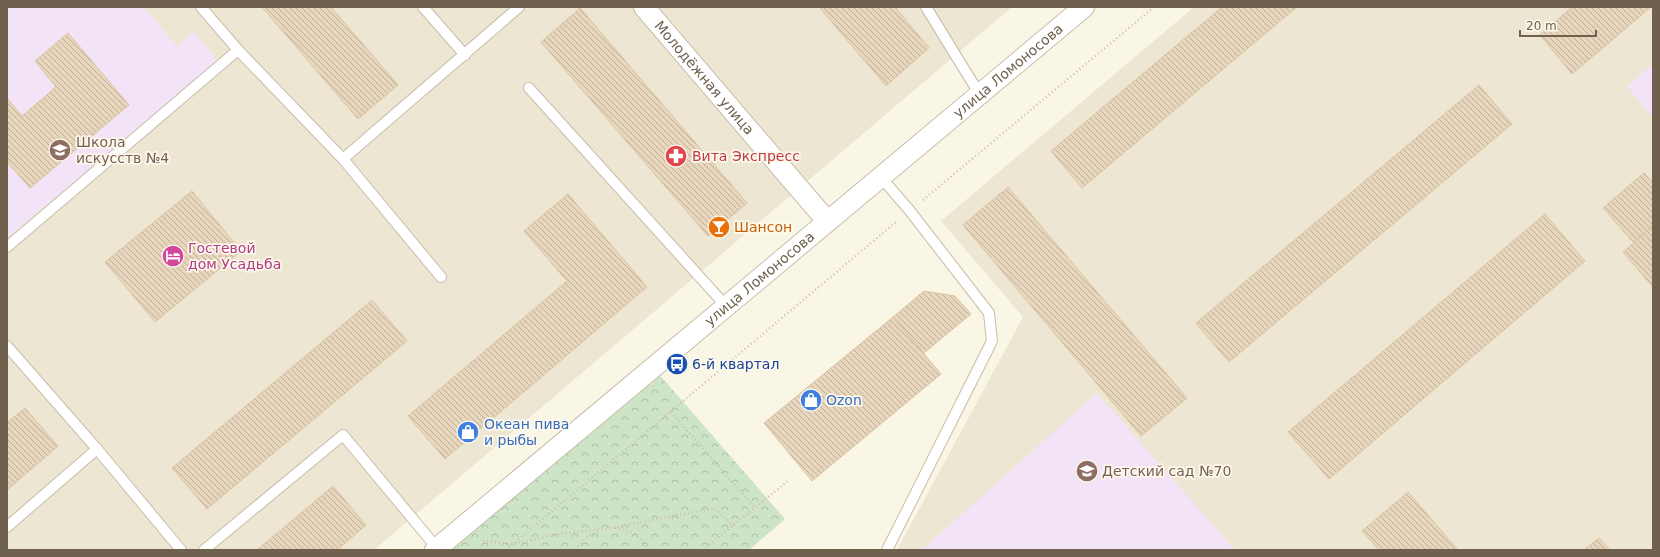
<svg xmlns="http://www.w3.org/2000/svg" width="1660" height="557" font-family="'DejaVu Sans',sans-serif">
<defs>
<pattern id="park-crowns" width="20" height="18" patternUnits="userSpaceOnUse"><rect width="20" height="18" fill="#cde5c6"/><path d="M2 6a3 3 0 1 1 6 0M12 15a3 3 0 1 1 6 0" fill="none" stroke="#abbda3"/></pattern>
<pattern id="building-back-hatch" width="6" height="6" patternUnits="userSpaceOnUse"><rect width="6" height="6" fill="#e7d5bc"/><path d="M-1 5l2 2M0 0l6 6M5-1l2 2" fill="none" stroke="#c0b09b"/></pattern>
</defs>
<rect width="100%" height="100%" fill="#faf6e6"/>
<!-- residential -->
<g fill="#ede6d3">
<path d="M7,7H1012L374,550H7Z"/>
<path d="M1194,7H1653V550H897L1023,317L941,221Z"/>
</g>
<!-- education -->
<g fill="#f2e3f6">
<path d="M7,7H144L177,46L194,32L218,61L7,238Z"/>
<path d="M1653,64V118L1627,86Z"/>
<path d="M1097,393L1235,550H922Z"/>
</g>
<!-- park -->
<path fill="url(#park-crowns)" d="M658,373L785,519L749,550H446Z"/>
<!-- building -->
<g fill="url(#building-back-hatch)" stroke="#dcc4a4">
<path d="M262,7H331L398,85L358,119Z"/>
<path d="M819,7H895L929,48L886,86Z"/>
<path d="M1222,7H1297L1082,188L1051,151Z"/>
<path d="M1572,7H1651L1572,74L1540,35Z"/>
<path d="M580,8L747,203L708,236L541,42Z"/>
<path d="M68,33L129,105L30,188L7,162V98L22,116L56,87L35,61Z"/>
<path d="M1479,85L1512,124L1229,362L1196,323Z"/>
<path d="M1644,173L1653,183V226L1633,242L1603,208Z"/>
<path d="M1008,187L1187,398L1141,436L963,225Z"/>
<path d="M192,191L241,251L155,322L105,262Z"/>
<path d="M568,194L647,287L445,459L408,416L567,281L524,231Z"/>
<path d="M1545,214L1585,261L1329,479L1288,432Z"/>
<path d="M1653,226V287L1623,252Z"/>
<path d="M924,291L955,296L971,314L924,353L893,317Z"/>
<path d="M372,300L407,341L207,509L172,468Z"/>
<path d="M893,317L941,374L812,481L764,423Z"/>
<path d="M25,408L58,446L7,490V423Z"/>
<path d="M333,486L366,525L337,550H257Z"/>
<path d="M1408,492L1458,550H1379L1362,531Z"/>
<path d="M1599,538L1610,550H1584Z"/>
</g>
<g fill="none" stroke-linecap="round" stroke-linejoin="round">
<!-- lane casing -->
<g stroke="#c7bdac" stroke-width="12">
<g id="lane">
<path d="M201,7L238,50L343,159L519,7"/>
<path d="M423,7L465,55"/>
<path d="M926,7L980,95"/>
<path d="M529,88L726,306"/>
<path d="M343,159L441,277"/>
<path d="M880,176L910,211L989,313L992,341L887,550"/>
<path d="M7,247L238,50"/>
<path d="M7,346L97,449L7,527"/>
<path d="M97,449L181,550"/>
<path d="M204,550L343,435L437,548"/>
</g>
</g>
<!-- street casing -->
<g stroke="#c7bdac" stroke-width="22">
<g id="street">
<path id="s1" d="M644,7L827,221"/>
<path id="s2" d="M435,550L1084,7"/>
</g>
</g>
<!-- path -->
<g stroke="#d0bea5" stroke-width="2.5" stroke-dasharray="1 3" stroke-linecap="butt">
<path d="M923,200L1154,7"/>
<path d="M671,412L755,508"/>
<path d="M615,528C629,529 641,537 648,550"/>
<path d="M483,541L513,544L558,534L612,528L714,508L734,526"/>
<path d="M506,550L896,222"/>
<path d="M576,550C582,539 590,535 600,530"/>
<path d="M703,550L789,480"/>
</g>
<!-- lane -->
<use href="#lane" stroke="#fff" stroke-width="10"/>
<!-- street -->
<use href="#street" stroke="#fff" stroke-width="20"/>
</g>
<!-- icons -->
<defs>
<g id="school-disc" transform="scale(1.15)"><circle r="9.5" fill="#8d6e63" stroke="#fdf9ec"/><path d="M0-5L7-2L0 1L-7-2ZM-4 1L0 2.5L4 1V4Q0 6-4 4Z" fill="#fff"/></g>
<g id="pharmacy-disc" transform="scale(1.15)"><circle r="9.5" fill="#e0444e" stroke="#fdf9ec"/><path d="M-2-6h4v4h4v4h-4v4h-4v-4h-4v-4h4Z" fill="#fff"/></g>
<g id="bar-disc" transform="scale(1.15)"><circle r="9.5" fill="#e8710a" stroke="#fdf9ec"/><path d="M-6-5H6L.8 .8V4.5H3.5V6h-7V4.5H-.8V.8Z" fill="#fff"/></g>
<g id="hotel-disc" transform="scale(1.15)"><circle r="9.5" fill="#d1479c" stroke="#fdf9ec"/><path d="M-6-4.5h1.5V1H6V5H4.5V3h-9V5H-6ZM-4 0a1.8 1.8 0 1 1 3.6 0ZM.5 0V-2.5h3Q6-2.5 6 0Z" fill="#fff"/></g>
<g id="bus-disc" transform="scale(1.15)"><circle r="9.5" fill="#1a4fb4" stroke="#fdf9ec"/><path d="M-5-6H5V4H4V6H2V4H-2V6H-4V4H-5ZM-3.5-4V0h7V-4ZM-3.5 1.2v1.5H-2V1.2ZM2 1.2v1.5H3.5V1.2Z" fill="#fff"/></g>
<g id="shop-disc" transform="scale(1.15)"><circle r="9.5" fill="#3f7fe0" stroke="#fdf9ec"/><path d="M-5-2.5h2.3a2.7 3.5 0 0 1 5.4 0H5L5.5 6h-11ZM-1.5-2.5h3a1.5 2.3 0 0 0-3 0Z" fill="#fff"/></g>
</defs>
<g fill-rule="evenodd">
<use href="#school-disc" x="60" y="150"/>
<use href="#pharmacy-disc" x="676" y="156"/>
<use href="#bar-disc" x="719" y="227"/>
<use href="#hotel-disc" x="173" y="256"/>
<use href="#bus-disc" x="677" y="364"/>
<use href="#shop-disc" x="811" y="400"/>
<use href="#shop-disc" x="468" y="432"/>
<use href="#school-disc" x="1087" y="471"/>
</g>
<g text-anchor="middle" stroke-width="3.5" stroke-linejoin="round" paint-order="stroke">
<!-- street labels -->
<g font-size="14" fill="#70604e" stroke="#fdf9ec">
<text dy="5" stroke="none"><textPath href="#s2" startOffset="747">улица Ломоносова</textPath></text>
<text dy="5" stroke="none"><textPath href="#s1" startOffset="93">Молодёжная улица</textPath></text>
<text dy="5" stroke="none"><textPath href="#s2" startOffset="423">улица Ломоносова</textPath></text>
</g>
<!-- education labels -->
<g font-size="14" fill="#785e54" stroke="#fdf9ec" text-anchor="start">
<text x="76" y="147">Школа<tspan x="76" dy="16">искусств №4</tspan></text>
<text x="1102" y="476">Детский сад №70</text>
</g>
<!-- health labels -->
<g font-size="14" fill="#be3a42" stroke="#fdf9ec" text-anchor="start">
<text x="692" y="161">Вита Экспресс</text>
</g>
<!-- food labels -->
<g font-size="14" fill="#c56008" stroke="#fdf9ec" text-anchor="start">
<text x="734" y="232">Шансон</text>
</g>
<!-- hotel labels -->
<g font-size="14" fill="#b23c85" stroke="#fdf9ec" text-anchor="start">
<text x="188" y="253">Гостевой<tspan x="188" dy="16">дом Усадьба</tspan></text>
</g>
<!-- transit labels -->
<g font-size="14" fill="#164399" stroke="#fdf9ec" text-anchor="start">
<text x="692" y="369">6-й квартал</text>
</g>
<!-- shop labels -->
<g font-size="14" fill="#366cbe" stroke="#fdf9ec" text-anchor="start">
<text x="826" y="405">Ozon</text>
<text x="484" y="429">Океан пива<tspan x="484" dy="16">и рыбы</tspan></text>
</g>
</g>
<!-- border -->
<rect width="1660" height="557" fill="none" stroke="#70604e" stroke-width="16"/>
<!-- scale -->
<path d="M1520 30v6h76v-6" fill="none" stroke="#70604e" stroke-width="2"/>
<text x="1526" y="30" font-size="12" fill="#70604e" stroke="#fdf9ec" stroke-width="3" paint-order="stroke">20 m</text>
</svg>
